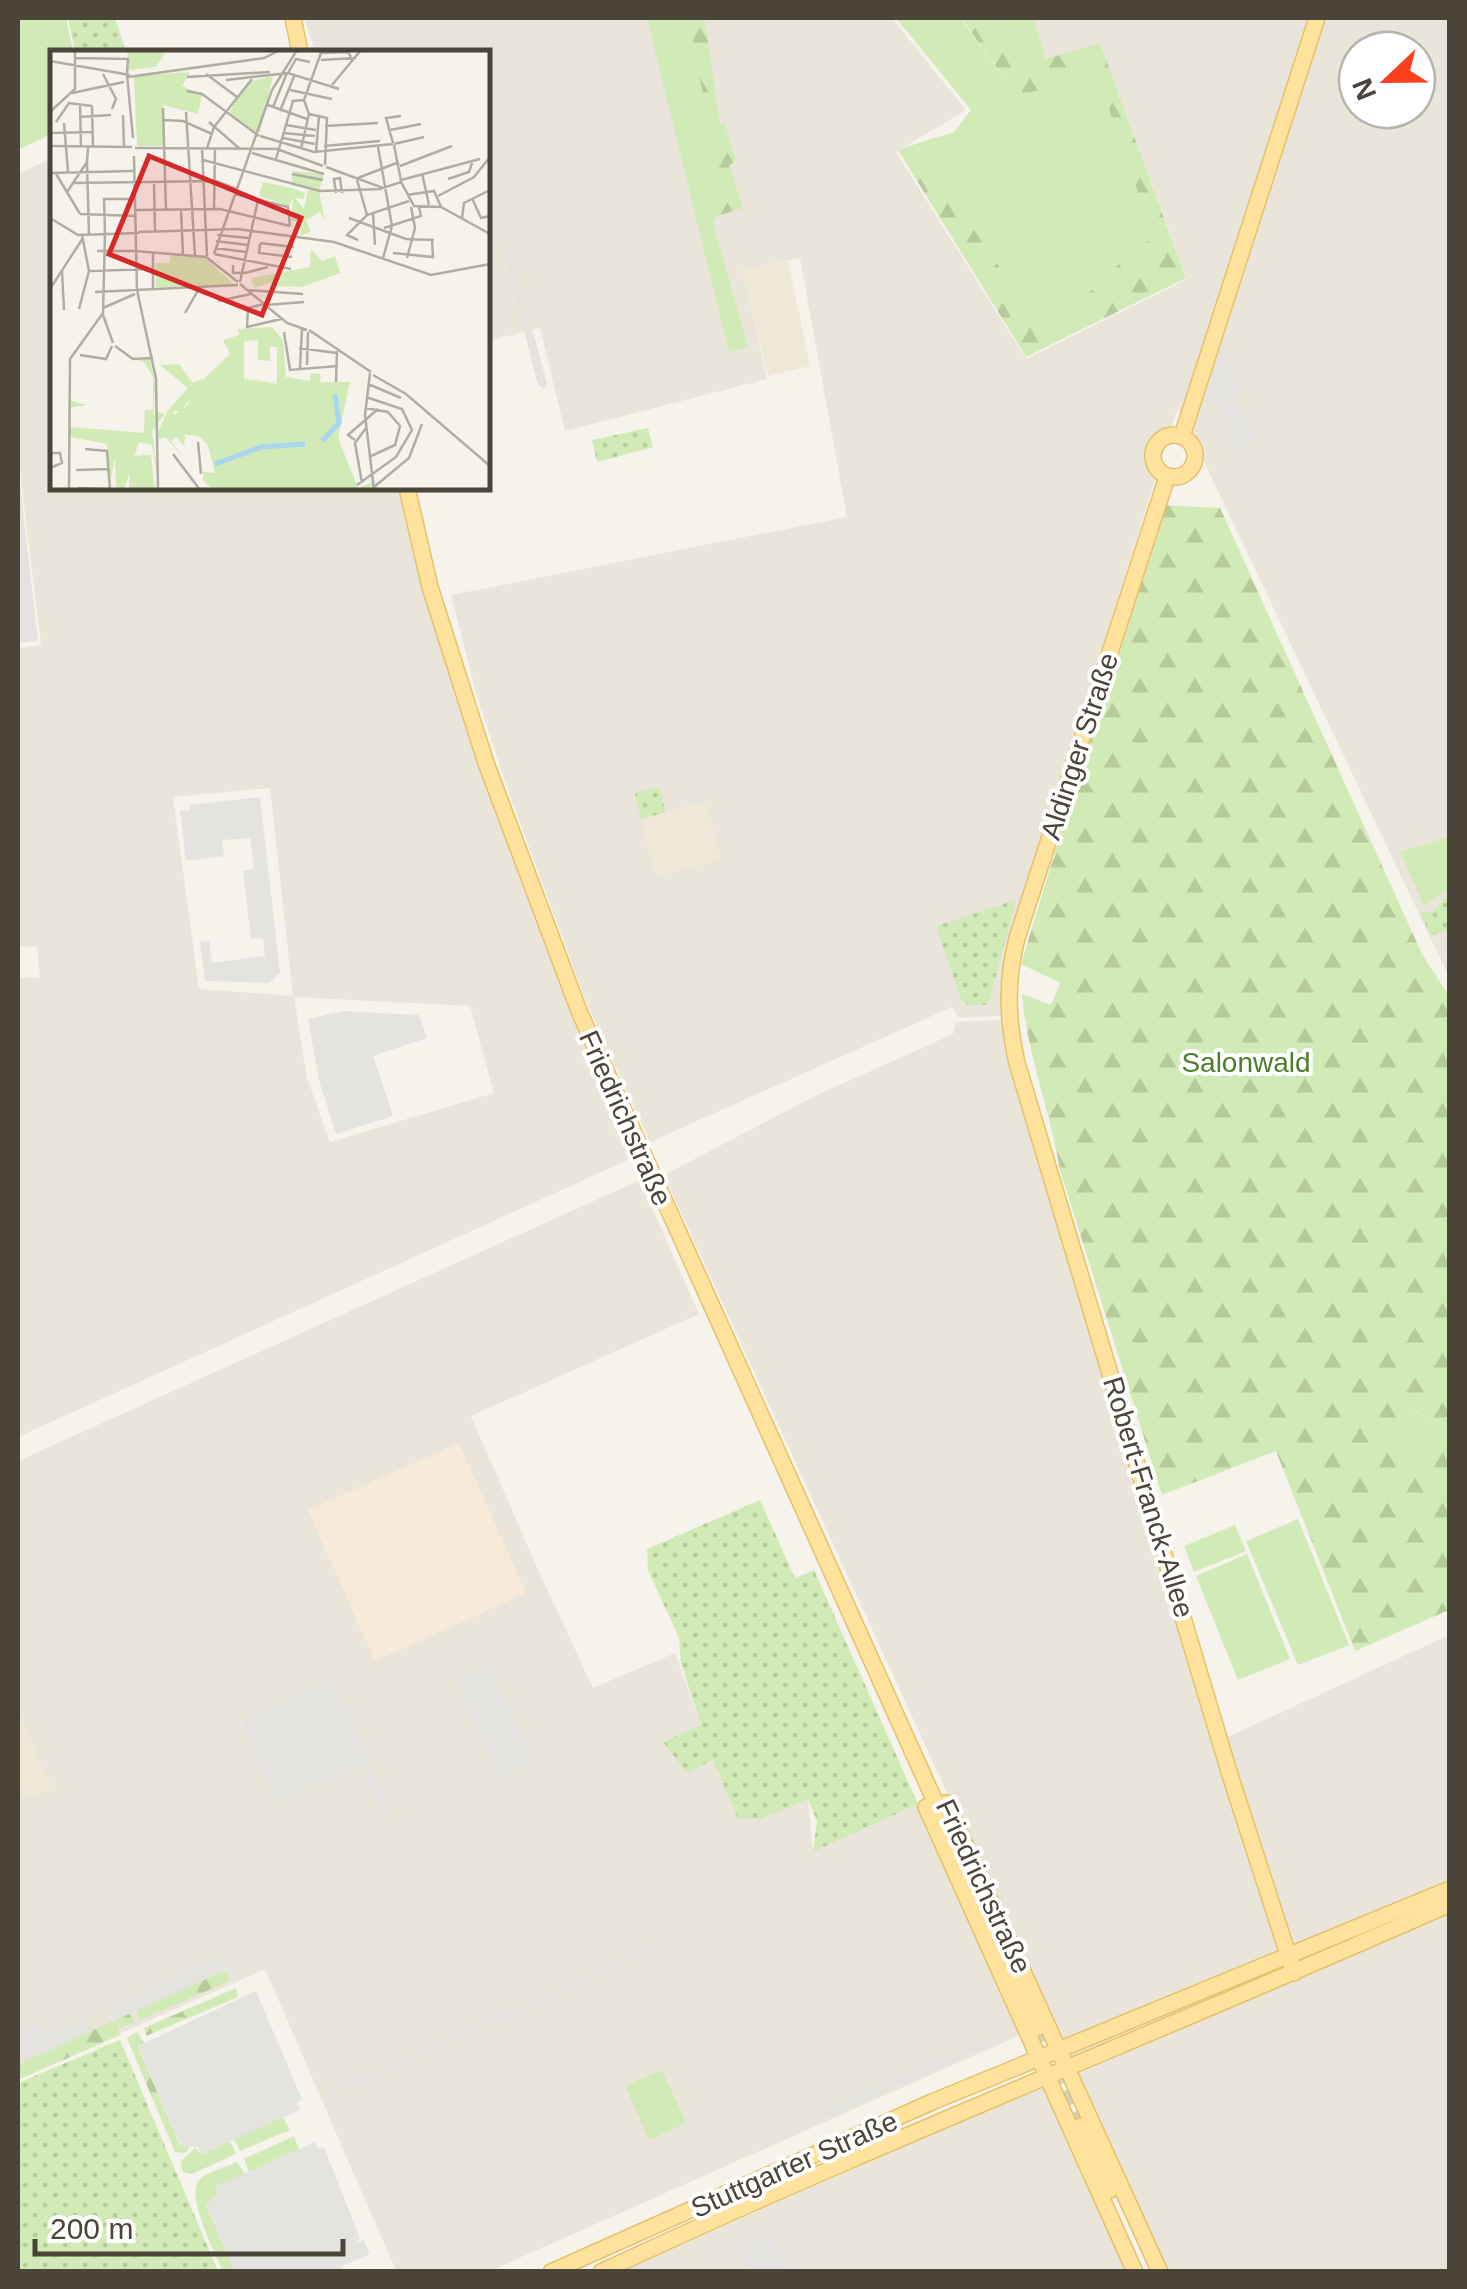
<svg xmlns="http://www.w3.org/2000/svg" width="1467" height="2289" font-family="Helvetica,sans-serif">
<defs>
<pattern id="forest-firs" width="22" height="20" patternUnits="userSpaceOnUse" patternTransform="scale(2.5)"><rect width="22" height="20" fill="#d2eab5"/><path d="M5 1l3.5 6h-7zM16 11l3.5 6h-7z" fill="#b6ca9c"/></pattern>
<pattern id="park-dots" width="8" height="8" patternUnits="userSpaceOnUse" patternTransform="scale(2.5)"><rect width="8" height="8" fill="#d2eab5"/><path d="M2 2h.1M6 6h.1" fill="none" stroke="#b6ca9c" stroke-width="1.8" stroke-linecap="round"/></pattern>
</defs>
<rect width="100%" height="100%" fill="#f6f3ec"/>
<!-- residential -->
<g fill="#eae5da" fill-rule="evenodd">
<path d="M304,18H892L966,110L896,152L1026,359L1187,279L1100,44L1046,59L1034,18H1449V977L1178,407L1006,953L1002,1016L959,1018L952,1007L650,1142L587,1004L511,798L476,693L451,595L847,517L800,258L743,270L767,379L565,431L540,328L488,341V52H315ZM1357,50H1417V110H1357Z"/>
<path d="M52,158V488H407L486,763L641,1154L18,1437V985L21,977L40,978L37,946L18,947V648L41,645L18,454V174ZM270,788L293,996L199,989L173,797ZM294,997L470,1006L494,1093L330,1142L307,1078Z"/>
<path d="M1009,1019L1221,1740L1449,1635V2271H1166L664,1175L815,1096L953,1034L956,1022Z"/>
<path d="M640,1180L699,1314L471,1416L539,1572L593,1688L675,1653L701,1725L664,1742L808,1799L813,1852L918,1804L1027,2032L488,2272L396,2271L265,1969L18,2079V1461Z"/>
<path d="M1041,2086L1046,2087L1130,2272H620Z"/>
</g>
<!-- commercial -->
<path fill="#f7ead8" d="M459,1443L526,1593L375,1661L308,1510Z"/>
<!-- education -->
<g fill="#efe8d6">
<path d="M788,260L810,366L768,376L742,271Z"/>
<path d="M706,802L721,860L656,876L641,819Z"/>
<path d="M18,1712L52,1788L26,1799L18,1782Z"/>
</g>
<!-- green -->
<g fill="#d2eab5">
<path d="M18,18H66L73,52H52V134L18,150Z"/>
<path d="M647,18H688L712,139L707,156L719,208L713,223L748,347L729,352Z"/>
<path d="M896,18H960L1017,96L1097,73L1153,236L1101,279L1064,320L1039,327L915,144L954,132L971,110Z"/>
<path d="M1004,18H1034L1046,59L1028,64Z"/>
<path d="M1449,837V889L1424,906L1400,852Z"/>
<path d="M1409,1406L1444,1431L1412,1465L1399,1423Z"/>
<path d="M1298,1519L1349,1645L1298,1665L1246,1541Z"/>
<path d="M1235,1525L1246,1551L1194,1572L1184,1546Z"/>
<path d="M1247,1554L1290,1659L1238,1680L1196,1576Z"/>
<path d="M662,2070L686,2123L649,2140L625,2086Z"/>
<path d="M283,2117L290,2130L240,2151L234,2139Z"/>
<path d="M294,2136L299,2149L249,2172L244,2159Z"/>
<path d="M230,2141L236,2154L192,2174L183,2172L180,2162L195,2148L202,2154Z"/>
<path d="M237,2162L245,2174L215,2187L218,2195L206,2205L235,2271H223C216,2254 184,2194 200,2179C209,2171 227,2167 237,2162Z"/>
</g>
<!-- forest -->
<g fill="url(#forest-firs)" fill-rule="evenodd">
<path d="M688,18H704L705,22L720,124H725L736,161L729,165L743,208L714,217L719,208L707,156L712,139Z"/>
<path d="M961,18H1004L1028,64L1100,43L1186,278L1026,357L898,150L915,144L1040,326L1064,320L1101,279L1153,236L1097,74L1017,96Z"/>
<path d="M1161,505L1220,508L1422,954L1449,996V1610L1355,1651L1276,1451L1162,1495L1060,1170C1050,1109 1027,1055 1022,994L1051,1005L1060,983L1021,964ZM1410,1406L1444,1431L1412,1465L1399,1423Z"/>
<path d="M226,1970L230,1981L139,2020L136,2010Z"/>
<path d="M236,1988L238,1997L146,2036L144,2028Z"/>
<path d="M131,2013L135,2023L118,2028L120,2035L18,2080V2064Z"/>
<path d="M137,2032L144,2043L138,2047L180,2145H190L186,2153L175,2152L127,2038Z"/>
</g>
<!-- park -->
<g fill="url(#park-dots)">
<path d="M68,18H115L126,52H75Z"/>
<path d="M648,428L653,447L597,462L592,440Z"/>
<path d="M659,787L666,812L641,819L635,793Z"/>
<path d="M1449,894V931L1430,935L1420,912L1432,913Z"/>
<path d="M1016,900L990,998L985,1005H967L960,997L936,926Z"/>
<path d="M760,1500L795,1578L814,1570L918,1804L813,1852L817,1821L808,1799L761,1819H738L713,1760L687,1773L663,1742L701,1725L681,1663L679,1638L648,1570L647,1549Z"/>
<path d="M120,2040L218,2271H18V2083Z"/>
</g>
<!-- parking -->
<g fill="#e5e3e0">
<path d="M507,236L547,384L544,389L538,385L502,244Z"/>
<path d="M1220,346L1243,394L1236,399L1251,432L1256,431L1260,439L1232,453L1230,425L1217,401L1207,397Z"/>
<path d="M18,467L38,641L18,643Z"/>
<path d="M260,797L280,973L269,983L205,981L200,942L209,941L212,963L265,956L263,938L251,939L243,871L254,869L250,838L222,840L224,856L186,861L180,811L190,810V805Z"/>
<path d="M343,1011L419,1015L427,1038L373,1056L393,1116L336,1134L319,1080L308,1019Z"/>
<path d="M489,1663L535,1763L500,1779L454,1679Z"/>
<path d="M334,1678L395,1820L386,1824L361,1766L275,1803L243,1726L246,1716Z"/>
<path d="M658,1943L661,1950L330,2098L326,2090Z"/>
<path d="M219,1954L226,1970L114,2021L107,2007Z"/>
<path d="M256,1991L302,2099L297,2103L300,2110L201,2154L198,2147L181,2146L138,2046Z"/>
<path d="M87,2015L92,2031L18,2064V2032L38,2023L44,2034Z"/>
<path d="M979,2040L990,2045L832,2116L822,2110Z"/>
<path d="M315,2142L318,2149L324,2147L360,2238L355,2243L364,2240L370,2254L342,2266L343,2271H235L206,2204L218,2195L215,2187Z"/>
<path d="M770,2231L788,2271H748L737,2246Z"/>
</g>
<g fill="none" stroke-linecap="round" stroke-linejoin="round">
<!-- major-tunnel -->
<path stroke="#d4d0c8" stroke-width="15" stroke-dasharray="15 8" stroke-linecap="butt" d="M1037,2028L1081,2126"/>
<!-- major casing -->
<g stroke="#e6c16a" stroke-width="18">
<g id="major">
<path d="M293,18L300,52"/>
<circle cx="1174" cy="456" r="21"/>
<path d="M1182,436L1317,18"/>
<path d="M1167,477L1017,938C1006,981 1007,1019 1017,1063L1230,1775L1294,1973"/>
<path d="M407,488L430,587L486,763L579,1011L1037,2028"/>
<path d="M946,1803L1160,2272"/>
<path d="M926,1807L1135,2272"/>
<path d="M1081,2126L1110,2190"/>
<path d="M551,2272L932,2102L1450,1889"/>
<path d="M601,2272C881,2141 1168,2029 1450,1904"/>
</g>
</g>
<!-- major -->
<use href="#major" stroke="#ffe39c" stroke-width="15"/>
</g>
<g text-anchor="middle" stroke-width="8" stroke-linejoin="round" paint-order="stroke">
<!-- street labels -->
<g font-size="28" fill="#4b4439" stroke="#fff">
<text transform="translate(1079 746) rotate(-72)" y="10">Aldinger Straße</text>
<text transform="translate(626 1118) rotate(66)" y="10">Friedrichstraße</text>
<text transform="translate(1149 1497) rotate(73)" y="10">Robert-Franck-Allee</text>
<text transform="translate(984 1886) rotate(65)" y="10">Friedrichstraße</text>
<text transform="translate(794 2164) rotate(-24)" y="10">Stuttgarter Straße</text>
</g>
<!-- park labels -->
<g font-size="28" fill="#4a7f2a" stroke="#fff">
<text x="1246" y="1072">Salonwald</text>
</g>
</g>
<!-- overview -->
<g transform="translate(50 50)">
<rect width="440" height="440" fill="#f6f3ec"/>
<path d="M242,121L274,124L269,141L275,171L270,162L256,170L261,182L251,185L249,172L241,170L243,147L239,156L209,146L213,132L242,138L255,143L254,149L245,148L254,159L258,139L242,135ZM261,199L272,211L285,206L290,223L252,237L219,236L236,228L204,238L201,228L260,217ZM222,277L233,290L236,327L260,331L261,323L271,324L270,332H300L288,388L308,438L324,431L320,440H163L153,430V422L165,423L158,395L149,386L130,384L123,366L139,354L137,345L119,359L138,338L110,315L129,314L143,333L154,328L146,337L180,304L173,290L189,285L188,279ZM208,290V310L220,311V297H227V335L194,329V291ZM100,309L105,334L104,367L106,361L115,364L102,381L110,440L102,395L89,392L74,440L66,437L65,407L60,434L57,394L21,387L18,397V350L37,355L19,358L20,377L94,383L95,360H103V327L94,312L85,311Z" fill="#d2eab5" fill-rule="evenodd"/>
<path d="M120,205L155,208L185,235L106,237L105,213H120ZM155,327L131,361H123L135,387L134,396L126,387L121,391L134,408L116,388L105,389L118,360ZM194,328L227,334L214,341L219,356L243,354L248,359L241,356L239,359L246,363L254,362L250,355L266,359V377L273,362L272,387L253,374V386L244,364L248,389L243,371L236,379L240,361L216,355L211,344L215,335L171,340L219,334ZM286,345L290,369L288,394L309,440L299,428L281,440L284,383L277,386L288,370L283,361L276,380L284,351L274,361L265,352Z" fill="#d2eab5"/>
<path d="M223,26L210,82L204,81L179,62L200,31ZM101,405L105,440H79L80,406Z" fill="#d2eab5"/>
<path d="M77,0H117L106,17L79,20ZM140,22L132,36L152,45L148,64L113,55V96H87L84,26Z" fill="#d2eab5"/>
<path fill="none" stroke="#a9d4f2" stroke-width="5" d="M272,391L289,373L285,344M165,414L211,397L255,394"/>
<path fill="none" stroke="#b2ada4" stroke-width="2.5" d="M272,3L298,2L301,7M25,8L78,9L77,23M271,10L306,8M0,11L80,25M238,23L246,9L260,12M53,24L66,49L62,59M156,24L187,47M77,25L83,88M78,27L214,8L230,0M137,27L220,22M176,30L238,23L289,39M282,35L311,0M240,40L282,49M137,41L152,44L209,86M22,43L74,32M254,50L272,0M30,54L31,97M218,55L257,69M42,56L43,97M223,57L237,23M113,58L116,161M230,61L245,24M0,62L25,39V0M136,62L145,206M259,64L277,68L275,115M73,65L74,97M30,67L61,65M113,70L133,71L162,84M6,72L19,53L42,56M159,72L190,99M14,73L18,122M236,75L266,80M275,76L328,73M340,80L371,74M0,83L43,82M234,83L265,86M210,86L264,102L343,94M233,88L265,94M343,93L336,68L351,66M344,94L374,87M344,95L351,131M0,96L82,97M274,96L330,91M328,97L342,176L333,208M85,98L227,99L273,116M152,98L157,206M157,98L164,77L202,29M251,99L259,64L254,50M266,102L269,66M202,103L274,124M84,106L87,240M226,109L243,51L254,50M153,110L270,141L332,139M37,112L39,185M350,116L402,96M276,117L333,138L351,132L364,156L391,157L440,184M5,122L30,164M0,123L83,121M372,123L379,155M242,124L273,130M308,128L349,112M398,129L419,122L423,110M307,130L317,165M351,130L430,109M104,132L105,181M23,133L166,131L187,139M17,142L37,112L38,97M286,143L284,129L290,128L292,143M185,144L238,157L240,176M357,145L384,141L391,157M388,146L424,127L440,107M422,148L431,168L440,166M164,159L165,98M86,160L170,159L240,176M131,160L133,205M30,164L85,166M323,164L325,195M0,168L28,185L89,183M299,168L356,189L384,190M412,168L414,153L440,140M334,178L371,166L369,157M88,182L187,179L284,192L381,225L440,214M55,183L54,149H85M55,183L53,265L63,293M167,185L199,188M308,190L297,185L317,165L359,151M166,191L198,195M210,193L244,197M210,194L209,203L242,207M165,198L196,202M47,201H85M85,201L156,207L188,232M103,202V239M343,203L383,207L382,190M164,204L222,40L247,0M164,204L241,219M357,208L365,178L361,157M183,215V223H195L218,217M12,221L14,260M39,221L103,219M190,232L208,150M190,234L237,273L257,280M0,239L33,188M87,240L106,329L108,440M197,240L253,244M45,242L188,235M168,251L201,244M214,254L198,258L197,277L231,269M216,255L254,252M53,258L85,244M29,259L39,221L32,185M135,263L150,237M259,280L321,322M234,282L240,320L287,316M65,296L83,309L103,308M249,298L287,303M30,305L56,309L62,296M257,315L258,282M250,318L252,279M320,323L315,365L324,440M323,325L356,344L440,416M286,332L287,301M318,334L351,348M315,358L338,362L350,376L345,395L321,406M305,390L298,385L328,359M148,392L151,424M35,399L57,401L60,440M0,403H10L12,413L0,418M123,404L150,440M26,420L58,419M312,433L305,393L316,378M307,435L346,407L362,380L352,359L316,347M324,437L359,408L372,374M28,438L73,440M19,440L20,309L53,263"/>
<path fill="#d62828" fill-opacity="0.15" stroke="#d62828" stroke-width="5" d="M99,106L251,168L212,265L59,204Z"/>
<rect width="440" height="440" fill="none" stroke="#4b4439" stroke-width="5"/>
</g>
<!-- border -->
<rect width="1467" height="2289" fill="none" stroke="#4b4439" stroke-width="40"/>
<!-- north arrow -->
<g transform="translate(1387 80) rotate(248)"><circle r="48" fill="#ffffff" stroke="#b7b4b0" stroke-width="2.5"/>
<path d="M0-8L18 38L0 25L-18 38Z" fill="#fc3f1d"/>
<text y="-15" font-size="28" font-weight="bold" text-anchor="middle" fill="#4b4439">N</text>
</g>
<!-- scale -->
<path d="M35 2239v15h308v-15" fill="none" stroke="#4b4439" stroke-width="5"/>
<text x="50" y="2239" font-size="30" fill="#4b4439" stroke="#ffffff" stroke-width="8" paint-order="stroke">200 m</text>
</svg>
